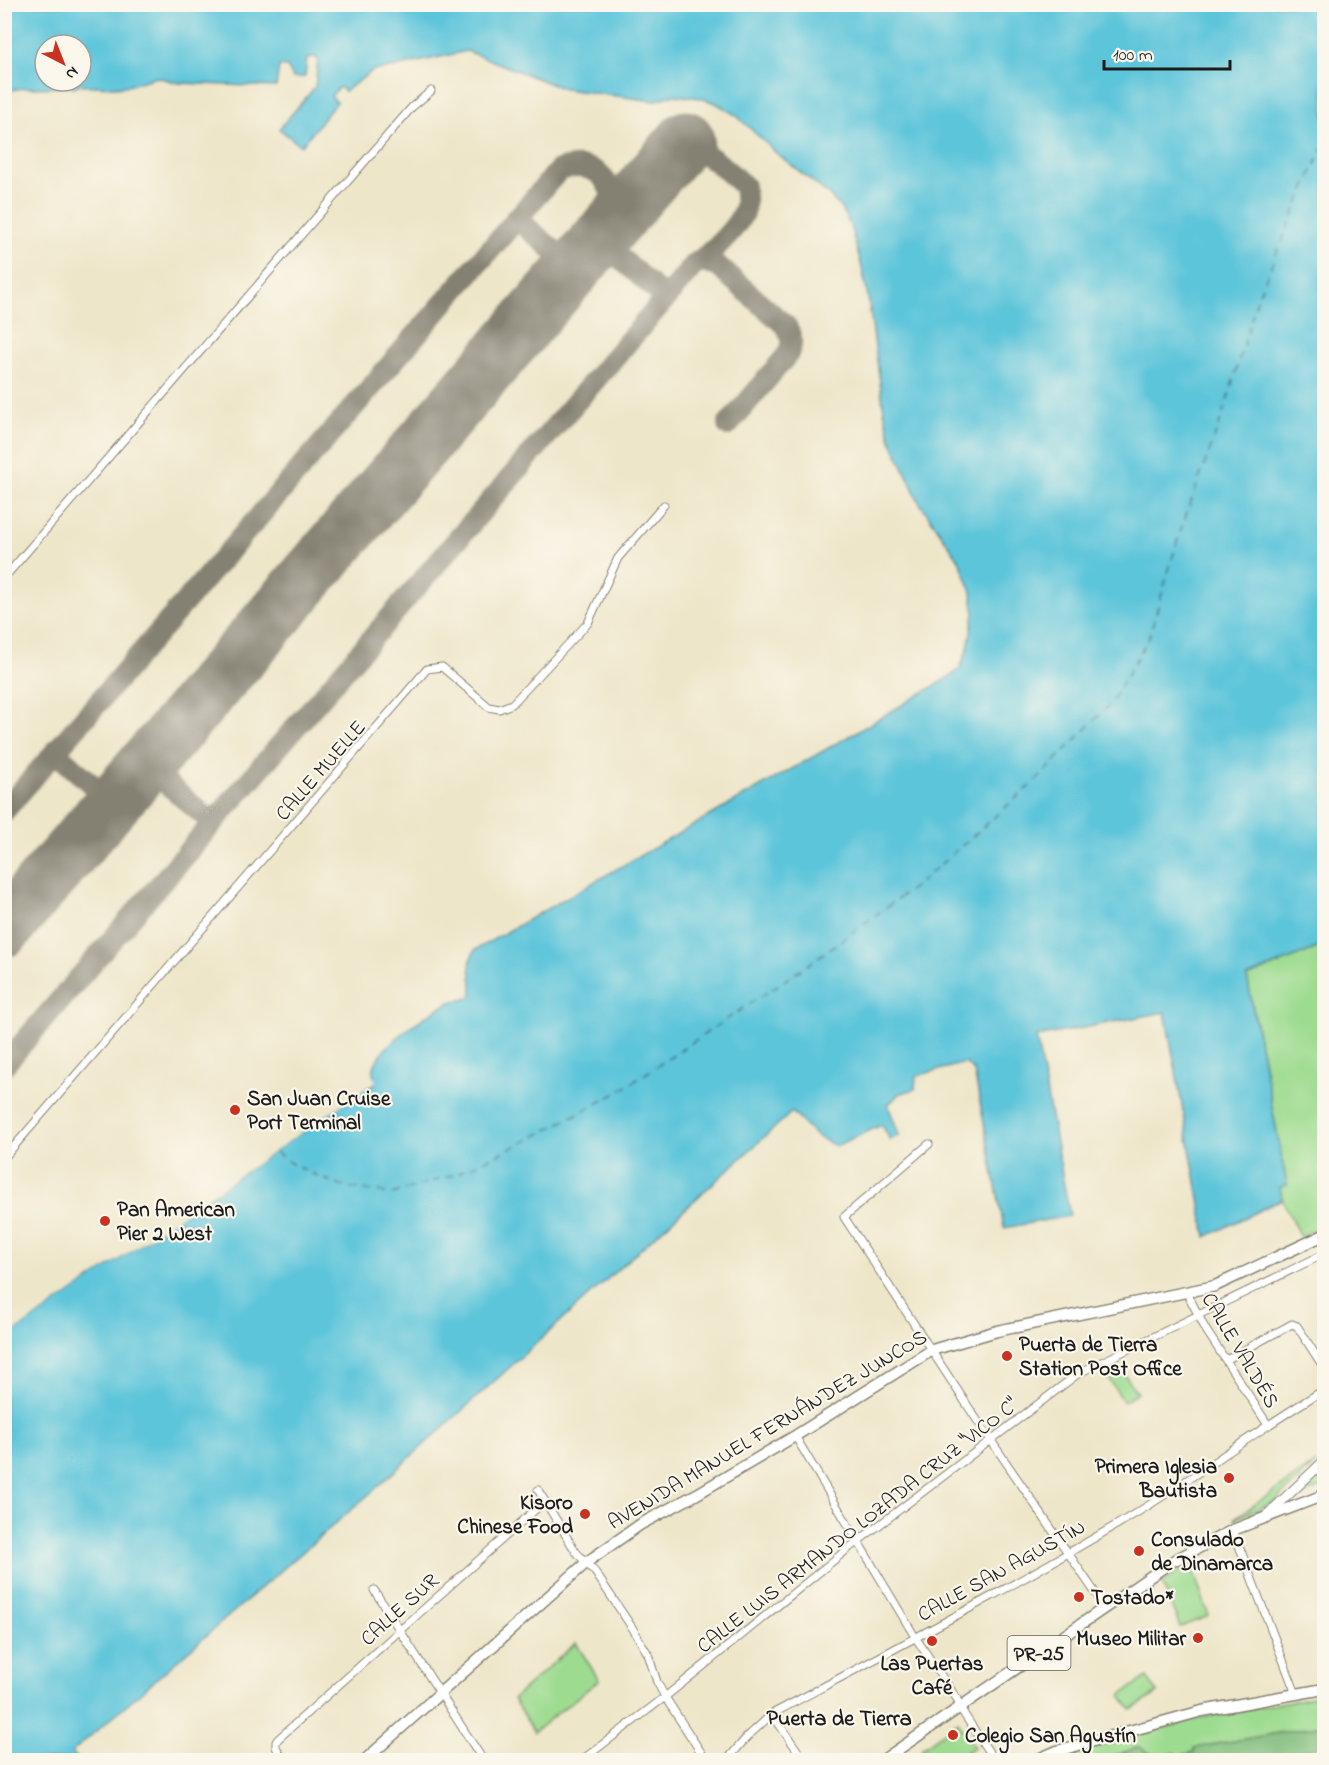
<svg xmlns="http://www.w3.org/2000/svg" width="1329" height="1765" font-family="'Indie Flower',sans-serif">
<rect width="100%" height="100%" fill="#fbf7ec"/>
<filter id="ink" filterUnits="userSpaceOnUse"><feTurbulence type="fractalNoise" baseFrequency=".0167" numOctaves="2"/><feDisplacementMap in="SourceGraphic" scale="12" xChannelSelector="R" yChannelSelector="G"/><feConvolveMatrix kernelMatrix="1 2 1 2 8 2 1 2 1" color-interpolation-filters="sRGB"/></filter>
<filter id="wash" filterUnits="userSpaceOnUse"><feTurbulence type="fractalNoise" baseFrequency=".008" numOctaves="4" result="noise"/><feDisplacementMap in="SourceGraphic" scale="24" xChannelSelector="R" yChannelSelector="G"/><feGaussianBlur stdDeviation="1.35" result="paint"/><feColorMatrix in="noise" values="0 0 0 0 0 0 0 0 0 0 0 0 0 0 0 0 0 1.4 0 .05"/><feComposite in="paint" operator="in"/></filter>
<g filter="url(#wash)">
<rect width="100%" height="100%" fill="#eee6c9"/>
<!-- green -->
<g fill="#9ddb90" stroke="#5c7c56" stroke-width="1.5">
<path d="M1324,945V1225L1300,1237L1282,1199L1279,1187L1287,1185L1247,977Z"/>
<path d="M1121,1369L1137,1393L1124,1402L1108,1378Z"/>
<path d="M1316,1463L1276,1501L1235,1519V1518Z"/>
<path d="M1324,1466V1486L1291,1499Z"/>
<path d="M1191,1565L1209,1616L1180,1627L1162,1582Z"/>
<path d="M576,1643L599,1680L534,1732L513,1699Z"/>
<path d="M1147,1677L1158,1693L1131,1710L1121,1695Z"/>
<path d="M1324,1695V1725L1194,1748V1752L1176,1757L1175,1753L1159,1758L1139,1747L1102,1760H1051L1199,1718Z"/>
<path d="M958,1722L974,1747L955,1760H930L921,1749Z"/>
</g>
<!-- forest -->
<path fill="#7ebb7a" stroke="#4d6c4b" stroke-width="1.5" d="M1324,1725V1745L1292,1754L1254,1760H1102L1139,1747L1159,1758L1175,1753L1177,1757L1194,1752V1748Z"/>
<!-- sand -->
<path fill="#eeda9e" stroke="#857b5d" stroke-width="1.5" d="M1324,1745V1754L1303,1760H1254L1292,1754Z"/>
<!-- water -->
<path fill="#5dc5da" stroke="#3c707b" stroke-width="1.5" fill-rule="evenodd" d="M5,5H1324V945L1247,977L1287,1185L1280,1187L1282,1199L1206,1237L1165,1012L1036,1037L1070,1216L1004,1228L974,1071L965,1063L916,1076L915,1089L899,1094L888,1105L899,1135L890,1140L882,1125L836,1146L816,1136L792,1112L374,1490L72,1752L77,1758L72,1760H5L4,1339L367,1087L374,1086C374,1079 372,1073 374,1067C382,1043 427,1014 449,1003C456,999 464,1001 471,997C476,980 464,968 475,950L865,727L951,676L960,668L968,648L974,614L972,592L959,560L919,502L891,440L884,411L868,297L861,264L850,225L840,207L828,194L776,153L737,116L716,103L700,98L673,95L654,101L564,89L467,51L387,69L374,70L345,91L339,87L331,96L337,102L301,146L279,129L315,87L318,60L316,57L307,58L305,77L293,78L287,67L279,66L276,87L179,83L156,77L127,86L112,87L76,85L75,87L24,88L5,91ZM45,45H81V81H45Z"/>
<!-- pier -->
<path fill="#eee6c9" d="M370,1072L376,1081L5,1338L4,1335L53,1301L365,1085L371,1083Z"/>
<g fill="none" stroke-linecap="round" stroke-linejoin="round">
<!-- ferry -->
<path stroke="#33575e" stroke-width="1.5" stroke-dasharray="8 6" stroke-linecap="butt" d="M275,1152L295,1166L341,1186L392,1194L456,1174L522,1143L617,1093L809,964L918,884L1038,779L1111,703L1149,637L1180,532L1225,408L1258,296L1324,145"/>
<!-- taxiway -->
<g stroke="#858172" stroke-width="22">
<path d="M516,218L574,268"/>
<path d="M599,239L666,299"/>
<path d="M695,264C706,261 711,262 720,268L786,326C792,337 793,343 788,354L728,425"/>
<path d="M55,752L113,803"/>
<path d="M145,765L213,823"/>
<path d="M4,811L559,170C599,158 612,182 617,218"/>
<path d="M4,1065L695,264C710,254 734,231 742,215C747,205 745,196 744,186C731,175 709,151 693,150C686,149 677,155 670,157"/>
</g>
<!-- runway -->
<path stroke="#858172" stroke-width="57" d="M4,929L686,139"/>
</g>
</g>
<g filter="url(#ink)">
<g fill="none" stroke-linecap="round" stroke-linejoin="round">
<!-- minor casing -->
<g stroke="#858172" stroke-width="9">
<g id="minor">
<path d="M4,578L412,107L431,91"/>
<path d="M929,1144L844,1217L977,1420L1105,1607"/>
<path d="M4,1158L427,669L442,667L489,707L499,709L512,704L588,623L618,558L664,505"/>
<path d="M1187,1293L1206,1330L1268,1425"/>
<path d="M1226,1360L1292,1324L1297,1326L1324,1368"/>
<path d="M795,1436L915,1637L957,1699L960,1708L994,1760"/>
<path d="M538,1490L576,1552L595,1572L633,1629L648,1654L657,1682L665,1697L706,1760"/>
<path d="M1233,1530L1296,1694"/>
<path d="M374,1590L483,1760"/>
<path d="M772,1714L804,1760"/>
<path d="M283,1760L276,1747V1742L278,1739L545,1501"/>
<path d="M582,1760L665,1697L849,1548L1079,1373L1324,1254"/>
<path d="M727,1760L747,1737L772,1714C898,1647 1025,1581 1146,1507C1206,1469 1263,1426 1324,1390"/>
</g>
</g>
<!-- tertiary casing -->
<g stroke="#858172" stroke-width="11">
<path id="tertiary" d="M1267,1515L1324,1461"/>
</g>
<!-- secondary casing -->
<g stroke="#858172" stroke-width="13">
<path id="secondary" d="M365,1760L587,1562L641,1524L697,1494L795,1436L932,1350L997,1331L1215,1286L1324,1235"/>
</g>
<!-- primary casing -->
<g stroke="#858172" stroke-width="13">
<g id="primary">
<path d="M883,1760L1173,1561L1233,1530L1324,1495"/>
<path d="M1036,1760L1057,1751L1202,1711L1324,1689"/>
</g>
</g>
<!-- minor -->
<use href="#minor" stroke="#fff" stroke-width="7"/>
<!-- tertiary -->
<use href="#tertiary" stroke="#fff" stroke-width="9"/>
<!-- secondary -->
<use href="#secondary" stroke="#fff" stroke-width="10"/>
<!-- primary -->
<use href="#primary" stroke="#fff" stroke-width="10"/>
</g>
</g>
<!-- markers -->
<g fill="#c8321e" stroke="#fbf7ec" stroke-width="2">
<circle cx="235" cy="1110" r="6"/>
<circle cx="105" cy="1221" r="6"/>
<circle cx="1007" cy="1356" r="6"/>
<circle cx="1229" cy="1478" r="6"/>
<circle cx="585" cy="1514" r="6"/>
<circle cx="1139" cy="1551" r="6"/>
<circle cx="1079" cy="1597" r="6"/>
<circle cx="1198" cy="1638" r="6"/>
<circle cx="932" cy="1641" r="6"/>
<circle cx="953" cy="1735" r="6"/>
</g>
<g text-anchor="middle" stroke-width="4.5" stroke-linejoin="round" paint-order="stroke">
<!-- shield labels -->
<rect fill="#fbf7ec" stroke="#5f5e5a" stroke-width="1.5" x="1007.5" y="1636" width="63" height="34" rx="4.5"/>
<g font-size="20" font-weight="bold" fill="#1c1c1c">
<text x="1039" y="1660">PR-25</text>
</g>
<!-- street labels -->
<g font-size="21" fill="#1c1c1c" stroke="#fbf7ec">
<text transform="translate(320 770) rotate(-49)" y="7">CALLE MUELLE</text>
<text transform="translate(1241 1350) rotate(59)" y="7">CALLE VALDÉS</text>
<text transform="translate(767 1429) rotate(-31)" y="7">AVENIDA MANUEL FERNÁNDEZ JUNCOS</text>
<text transform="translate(857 1525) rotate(-38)" y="7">CALLE LUIS ARMANDO LOZADA CRUZ "VICO C"</text>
<text transform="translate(1001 1570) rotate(-29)" y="7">CALLE SAN AGUSTÍN</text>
<text transform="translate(399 1609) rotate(-42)" y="7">CALLE SUR</text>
</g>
<!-- poi labels -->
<g font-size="21" font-weight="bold" fill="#1c1c1c" stroke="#fbf7ec" text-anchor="start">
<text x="247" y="1105">San Juan Cruise<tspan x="247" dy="24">Port Terminal</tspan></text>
<text x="117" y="1216">Pan American<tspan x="117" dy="24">Pier 2 West</tspan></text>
<text x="1019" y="1351">Puerta de Tierra<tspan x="1019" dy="24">Station Post Office</tspan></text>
<text x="1217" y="1473" text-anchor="end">Primera Iglesia<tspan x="1217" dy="24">Bautista</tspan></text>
<text x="573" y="1509" text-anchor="end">Kisoro<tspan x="573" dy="24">Chinese Food</tspan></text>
<text x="1151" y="1546">Consulado<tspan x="1151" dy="24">de Dinamarca</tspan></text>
<text x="1091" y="1604">Tostado*</text>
<text x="1186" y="1645" text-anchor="end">Museo Militar</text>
<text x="932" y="1670" text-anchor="middle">Las Puertas<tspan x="932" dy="24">Café</tspan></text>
<text x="965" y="1742">Colegio San Agustín</text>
</g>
<!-- neighbourhood labels -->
<g font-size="22" font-weight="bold" fill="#1c1c1c" stroke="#fbf7ec">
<text x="839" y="1725">Puerta de Tierra</text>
</g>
</g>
<!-- margin -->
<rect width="1329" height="1765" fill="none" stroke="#fbf7ec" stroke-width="24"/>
<!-- north arrow -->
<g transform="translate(63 63) rotate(138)"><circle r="28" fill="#fbf7ec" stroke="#a29f99" stroke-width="1.5"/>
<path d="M0-4.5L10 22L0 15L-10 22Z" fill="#c8321e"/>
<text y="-9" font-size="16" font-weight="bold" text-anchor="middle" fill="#1c1c1c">N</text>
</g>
<!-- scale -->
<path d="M1104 60v9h126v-9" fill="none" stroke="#1c1c1c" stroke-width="3"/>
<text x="1113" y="60" font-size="18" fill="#1c1c1c" stroke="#fbf7ec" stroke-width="4.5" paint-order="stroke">100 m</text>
</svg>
